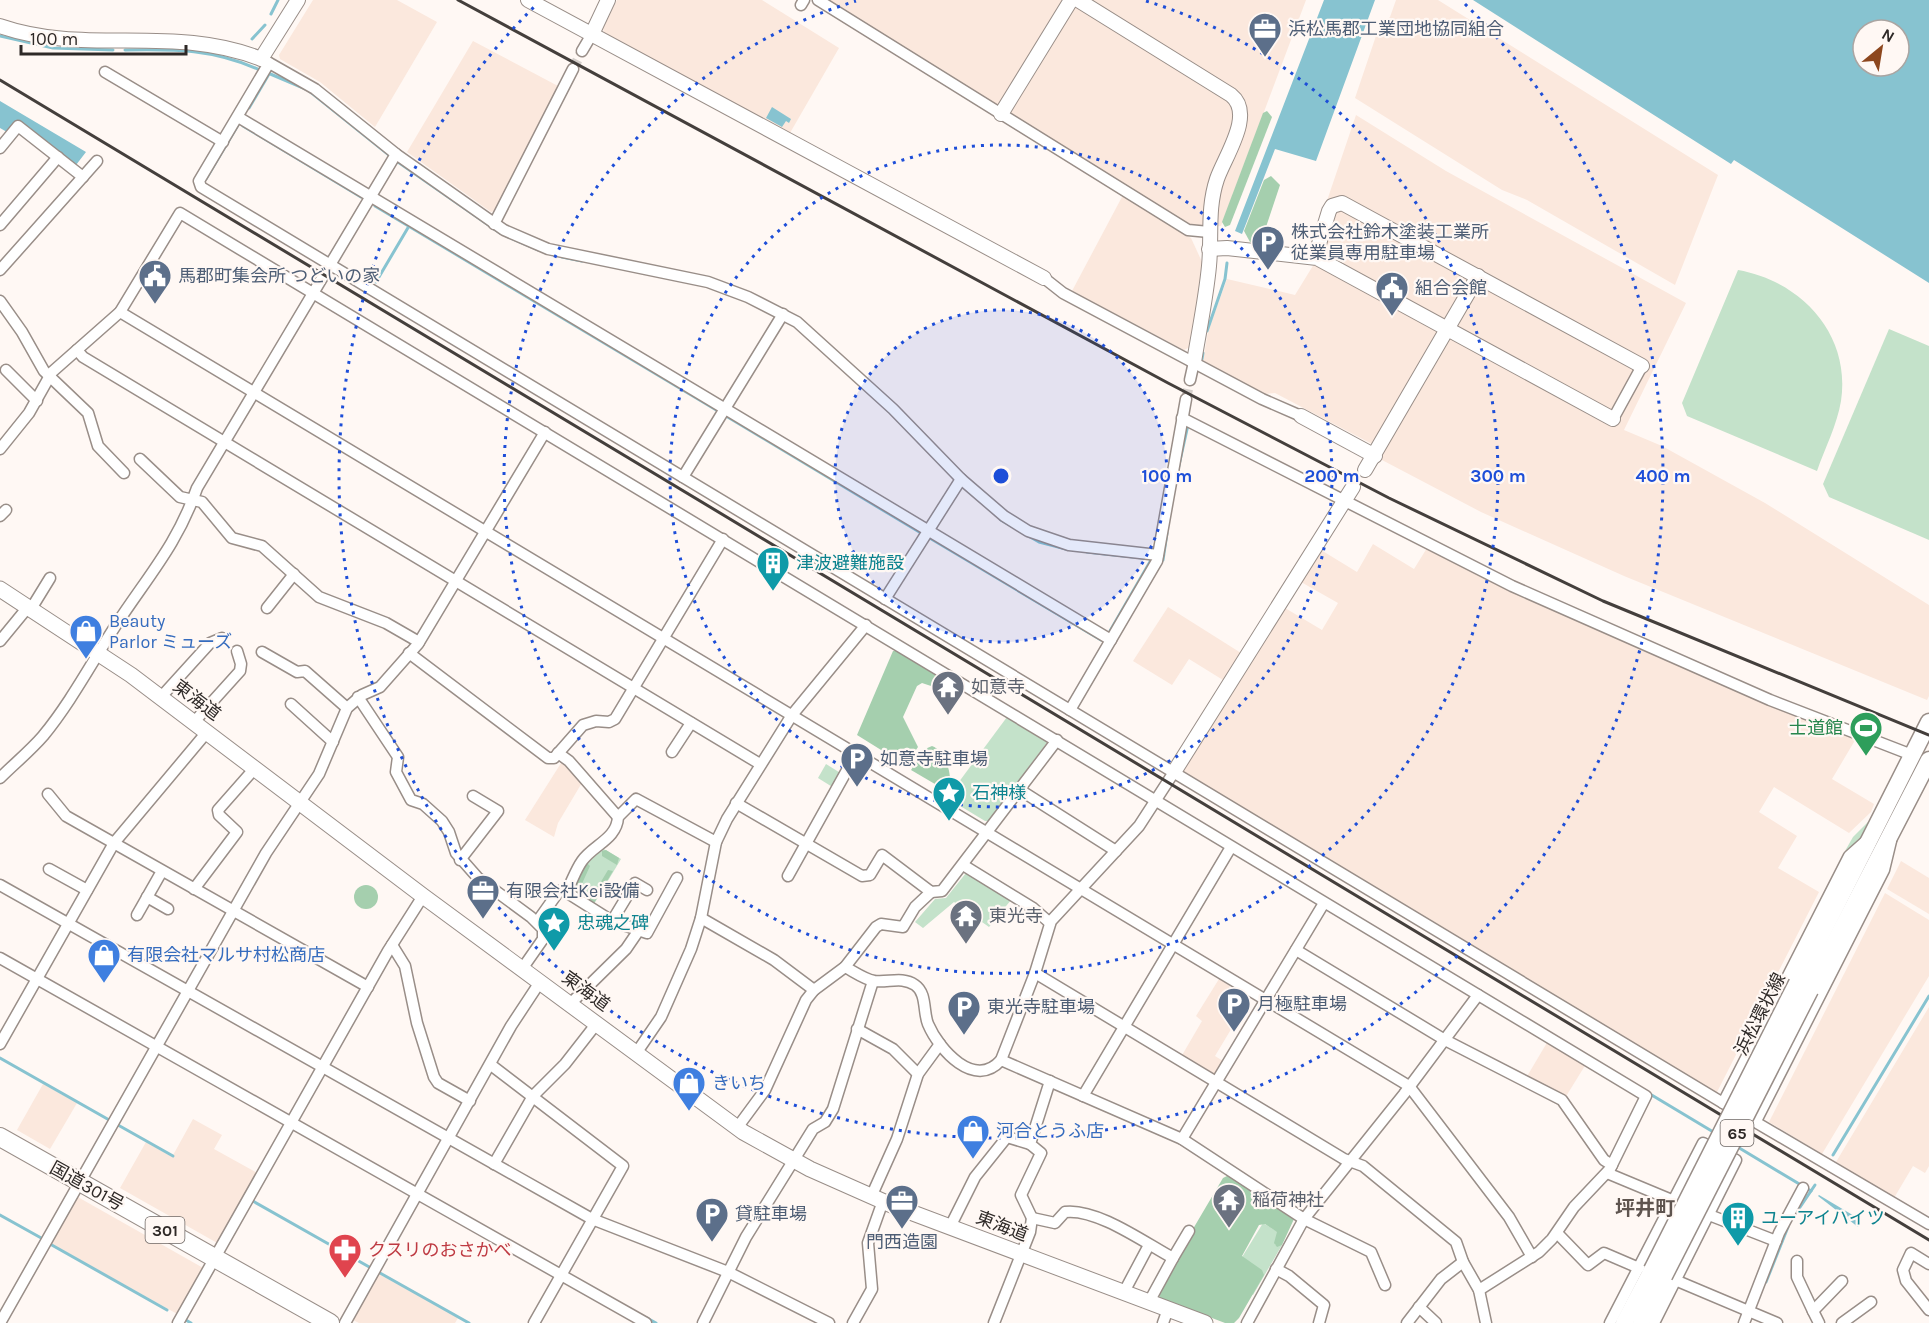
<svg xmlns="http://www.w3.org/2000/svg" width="1929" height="1323" font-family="Karla,'Noto Sans JP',sans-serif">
<rect width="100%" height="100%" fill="#fff8f4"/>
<!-- built -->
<g fill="#fbe8dd">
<path d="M313,0H397L437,22L375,127L320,82L280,59L279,55Z"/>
<path d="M617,0H762L839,48L790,133L604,33L603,28Z"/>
<path d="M827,0H1306L1221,226L1195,228Z"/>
<path d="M1396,0H1438L1718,175L1675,285L1527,200L1502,190L1355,98L1379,27L1390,17Z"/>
<path d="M473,41L558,86L495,211L491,212L407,152Z"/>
<path d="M1356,115L1446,171L1686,303L1624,430L1662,446L1765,503L1929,605V696L1927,700L1624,576L1481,512L1382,460L1381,457L1439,358L1430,352L1372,444L1275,393L1265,394L1203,361L1208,331L1227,279L1295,295L1314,264L1313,242Z"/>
<path d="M1123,195L1191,238L1203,264L1190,347L1184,350L1072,291Z"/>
<path d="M1373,544L1414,569L1427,548L1857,737L1832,779L1874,804L1871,812L1849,833L1774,787L1759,812L1797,836L1778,868L1819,892L1715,1096L1661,1059L1637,1049L1181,773L1285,608L1322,630L1338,603L1301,582L1321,550L1357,572Z"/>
<path d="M1168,607L1241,653L1223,680L1189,659L1172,685L1133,661Z"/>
<path d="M563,760L583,781L558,823L554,837L525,820Z"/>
<path d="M1901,861L1929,878V914L1887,889Z"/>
<path d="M1885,893L1929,920V976L1822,1154L1769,1122Z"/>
<path d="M1219,979L1230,986L1223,999L1242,1011L1215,1056L1223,1061L1216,1074L1211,1075L1181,1057L1202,1021L1196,1016Z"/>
<path d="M1929,1007V1166L1925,1173L1913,1166L1894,1198L1836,1162Z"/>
<path d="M1548,1041L1586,1064L1565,1098L1526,1078Z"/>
<path d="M43,1084L77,1103L50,1149L17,1130Z"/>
<path d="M193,1119L222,1135L214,1149L259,1174L219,1244L120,1188L146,1142L172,1157Z"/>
<path d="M76,1196L205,1269L179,1315L50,1243Z"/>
<path d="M379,1274L458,1318L455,1323H359L353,1320Z"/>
</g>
<!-- green -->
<g fill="#c4e2ca">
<path d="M1738,270C1801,281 1851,334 1841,401C1837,425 1825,448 1817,471L1687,416L1682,403Z"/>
<path d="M1889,329L1929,346V540L1829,497L1823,484Z"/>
<path d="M1007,717L1048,741L989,821H985L947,798Z"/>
<path d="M826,764L842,774L834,788L818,778Z"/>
<path d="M1870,820L1863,837L1845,851L1853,837Z"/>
<path d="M602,848L621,859L594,904L573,891L585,863Z"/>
<path d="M966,873L1011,900L989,927L954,902L923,928L915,922L935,899L946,898Z"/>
<path d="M1263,1223L1278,1232L1275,1245H1282L1253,1295L1228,1280Z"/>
</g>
<!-- forest -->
<g fill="#a5cfae">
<path d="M1267,111L1272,117L1230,225L1225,227L1222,222L1263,113Z"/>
<path d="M1271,176L1280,185L1262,239L1256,244L1250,242L1244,231L1264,180Z"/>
<path d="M893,651H898L942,677L945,684L940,689L922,683L917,686L903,717L918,747L909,760L902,763L857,735Z"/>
<path d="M932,746C945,750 954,777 948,788L940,787L911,770L925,749Z"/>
<path d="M606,850L619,858L617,865L602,856V851Z"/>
<path d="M587,863L590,866L580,888L589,896L593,895L608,870L613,871L594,903L574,890Z"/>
<circle cx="366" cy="897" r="12"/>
<path d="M1229,1175L1294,1219L1282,1245L1277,1247L1274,1243L1277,1232L1265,1224L1259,1225L1242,1256L1262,1270L1264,1275L1239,1318L1234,1323H1225L1160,1298L1157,1290L1223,1178Z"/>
</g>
<!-- water -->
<g fill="#87c3d0" fill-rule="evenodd">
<path d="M1324,0H1375L1316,161L1275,149L1242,234L1235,231Z"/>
<path d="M1473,0H1929V283L1734,160L1731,164ZM1863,30H1899V66H1863Z"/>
<path d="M0,101L86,152L76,165L18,120L7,132L0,128Z"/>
<path d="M772,107L791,119L789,123L786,121L782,127L766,118Z"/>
<path d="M1819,1195L1861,1220L1858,1227L1818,1196Z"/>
</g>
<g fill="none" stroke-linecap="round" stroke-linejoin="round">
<!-- stream -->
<g stroke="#87c3d0" stroke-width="3">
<path d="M271,14L278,0"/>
<path d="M0,36L53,48L113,50"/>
<path d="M252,39L265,25"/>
<path d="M125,50C176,49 213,49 260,70"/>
<path d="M268,73L308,90L389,155"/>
<path d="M249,108L269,74"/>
<path d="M243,126L361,197"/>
<path d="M398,162L500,233"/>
<path d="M206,179L238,125"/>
<path d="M375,206L718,411"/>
<path d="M506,236L538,250"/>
<path d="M562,257L582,261"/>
<path d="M376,282L409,226"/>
<path d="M1207,331L1225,279L1227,263"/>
<path d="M1202,359L1203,353"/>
<path d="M726,416L921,533"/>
<path d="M1177,474L1188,425"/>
<path d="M1001,520L1039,542L1066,549"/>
<path d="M928,537L1101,640"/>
<path d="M1087,552L1152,559"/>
<path d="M1163,560L1167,533"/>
<path d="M1110,631L1151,560"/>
<path d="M0,1058L111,1121"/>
<path d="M1650,1094L1715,1133"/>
<path d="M118,1125L173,1156"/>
<path d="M1736,1146L1811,1191"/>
<path d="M1833,1155L1929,996"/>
<path d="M251,1200L371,1268"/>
<path d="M0,1215L43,1239"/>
<path d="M1792,1219L1815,1185"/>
<path d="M50,1244L167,1310"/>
<path d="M380,1273L469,1323"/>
<path d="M1766,1282L1788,1227"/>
<path d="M647,1318L656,1323"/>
<path d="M184,1319L191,1323"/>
</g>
<!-- minor-tunnel -->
<g stroke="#d5cfcb" stroke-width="10" stroke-dasharray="10 5" stroke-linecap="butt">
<path d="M573,69L582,51"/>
<path d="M1186,399L1190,380"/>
</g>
<!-- minor casing -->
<g stroke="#998e88" stroke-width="13">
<g id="minor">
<path d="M818,0L1188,230L1209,232"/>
<path d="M801,5L804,0"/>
<path d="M582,51L592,34"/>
<path d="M264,60L315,89L396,154L504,230L548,249L708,282L748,297L797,322L893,409L961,479L1004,516L1028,531L1069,545L1158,555"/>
<path d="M269,63L199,181L201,187L1723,1103L1929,1224"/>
<path d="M105,72L223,142"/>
<path d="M238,117L1111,640"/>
<path d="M0,148L18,126L83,177"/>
<path d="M494,224L573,69"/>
<path d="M0,225L58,157"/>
<path d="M0,270L97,161"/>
<path d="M1044,278L1063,293L1262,399L1301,416"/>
<path d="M0,301L22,332L44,371L88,413L98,446L124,473"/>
<path d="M120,312L1409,1086L1509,1217L1532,1257"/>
<path d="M77,350L83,357L760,764"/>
<path d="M6,370L37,401"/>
<path d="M1190,380L1194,362"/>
<path d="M1182,418L1512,586L1770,700L1912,755"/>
<path d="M1613,419L1642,366"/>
<path d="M0,449L29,413L52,372L120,312L180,213L1646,1096L1610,1169L1574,1207L1552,1239L1539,1252L1479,1290"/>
<path d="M140,459L180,497L202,502L232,538L262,546L319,597L386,623L419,642"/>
<path d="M683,477L783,314"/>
<path d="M0,516L6,510"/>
<path d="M885,599L961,479"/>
<path d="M267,608L294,574"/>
<path d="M31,609L50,578"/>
<path d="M0,641L28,607"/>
<path d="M262,652L297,672L305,671L347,708"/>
<path d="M409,653L548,758H554L583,725L596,721L609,722L615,719L723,539"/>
<path d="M161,697L210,643L222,638"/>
<path d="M358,697L398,757L396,772L411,800L423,804L442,821L449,832L456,853L478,878L531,917L543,929V939L522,969"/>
<path d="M291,704L333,742"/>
<path d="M1070,710L1157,561L1186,399"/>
<path d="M194,722L240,671L241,664L237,651"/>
<path d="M672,752L691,723"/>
<path d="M558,753L569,761L618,817"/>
<path d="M0,778C14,764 30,751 43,736C71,702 92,662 116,625C148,576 177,545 197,488L396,154"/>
<path d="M1020,790L1116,851"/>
<path d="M48,794L66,816L368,987"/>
<path d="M736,803L862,876L870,875L882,855L931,892L942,891L1057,740"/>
<path d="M460,860L498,811L473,796"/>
<path d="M963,865L1033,908L1050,923"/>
<path d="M49,869L87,890"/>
<path d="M788,876L856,754"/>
<path d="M0,885L592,1219L728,1272L829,1323"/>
<path d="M194,889L237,832L219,815L218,810L255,768"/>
<path d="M566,892C572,882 575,871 582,861C593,845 617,839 618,817L636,799L716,842"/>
<path d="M147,897L168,909"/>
<path d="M137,915L162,871"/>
<path d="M701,918L774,960L814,990"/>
<path d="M612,921L635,883L647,890"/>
<path d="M537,922L559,891L566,892L612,921L647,933L677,878"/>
<path d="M392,945L405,966L417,1023L434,1077L438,1083L470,1101"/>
<path d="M1296,950L1445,1040L1562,1100L1604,1160L1612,1165"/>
<path d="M0,958L646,1323"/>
<path d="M845,967C853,971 864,979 874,981C888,983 902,976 915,985C927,993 923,1012 928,1024C939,1050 975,1090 1001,1060L1035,973L1051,921L1139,826L1174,772"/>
<path d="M1035,973L1344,1159L1363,1166L1456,1242L1463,1262L1479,1290L1486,1323"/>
<path d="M570,1004L626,949L639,930"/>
<path d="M857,1029L893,1049L918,1074"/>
<path d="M0,1044L114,843L207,732"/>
<path d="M637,1052L661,1017L691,949L701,918L716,842L727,819L792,715L866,625"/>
<path d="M1001,1060L1182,1139L1304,1219L1371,1252L1385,1285"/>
<path d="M491,1065L623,1166L534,1323"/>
<path d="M1083,1096L1231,847"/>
<path d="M1723,1103L1849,856L1867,840"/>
<path d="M1756,1121L1884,870L1891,841"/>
<path d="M737,1128L765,1090L806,1000L814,990L845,967L876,927L881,924L903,927L915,907L931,892"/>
<path d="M1182,1139L1324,903"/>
<path d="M494,1164L533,1096L565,1064L597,1023"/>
<path d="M1607,1173L1679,1203"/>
<path d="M871,1197L897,1139L918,1074L940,1044"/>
<path d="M1704,1213L1776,1241"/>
<path d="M1032,1218L1055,1223L1065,1212C1097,1208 1145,1243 1173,1258L1149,1302"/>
<path d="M950,1227L975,1177L1007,1137L1030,1144"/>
<path d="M1557,1233L1588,1265L1604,1253L1639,1268"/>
<path d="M1173,1258L1189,1231"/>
<path d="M1797,1261V1277L1813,1311"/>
<path d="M1929,1264L1911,1253L1903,1270L1906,1281L1929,1310"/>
<path d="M1276,1269L1289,1276L1324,1305L1319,1323"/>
<path d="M1675,1280L1777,1323"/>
<path d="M1124,1292L1149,1245"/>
<path d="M1419,1307L1436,1323"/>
<path d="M0,1323L266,853L319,774L347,708L362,695L380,687L418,644L545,432"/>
<path d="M178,1323L388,951L423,896"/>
<path d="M345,1323L511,1026L540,982"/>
<path d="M703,1323L746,1237L813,1129L825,1122L833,1109L873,981"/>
<path d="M853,1323L872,1289L868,1243L883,1201"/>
<path d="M994,1323L1030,1232L1032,1218L1021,1195L1041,1153L1030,1144L1050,1081"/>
<path d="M1163,1323L1168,1309"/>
<path d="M1247,1323L1304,1219L1404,1094L1478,995"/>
<path d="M1407,1323L1441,1279L1463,1262"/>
<path d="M1610,1323L1703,1143L1736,1160L1654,1323"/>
<path d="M1744,1323L1779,1233L1803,1188"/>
<path d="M1819,1323L1813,1311L1842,1281"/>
<path d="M1842,1323L1871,1302"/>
</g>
</g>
<!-- tertiary casing -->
<g stroke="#998e88" stroke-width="16">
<g id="tertiary">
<path d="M528,0L1044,278"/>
<path d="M1078,0L1231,95C1255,114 1225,156 1217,179C1207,209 1212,236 1209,266C1206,298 1199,331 1194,362"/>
<path d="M0,26C87,56 174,24 261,59L298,0"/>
<path d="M592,34L608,0"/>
<path d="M1001,114L1071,0"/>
<path d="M1209,249L1227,248L1317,258L1613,419"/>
<path d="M1315,257L1329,211L1332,206L1342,203L1642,366"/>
<path d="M1301,416L1375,456"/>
<path d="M1365,470L1478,276"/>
<path d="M1174,772L1353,487"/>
</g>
</g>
<!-- secondary casing -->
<g stroke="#998e88" stroke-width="17">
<path id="secondary" d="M0,589L131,675L423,896L743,1132L810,1169L889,1204L1205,1323"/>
</g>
<!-- primary casing -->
<g stroke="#998e88" stroke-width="19">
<g id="primary">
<path d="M1797,983L1929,722"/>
<path d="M1810,990L1929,760"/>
<path d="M1624,1323L1652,1270"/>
<path d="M1641,1323L1664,1276"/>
</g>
</g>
<!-- trunk casing -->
<g stroke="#998e88" stroke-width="20">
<path id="trunk" d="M0,1137L330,1323"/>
</g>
<!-- minor -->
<use href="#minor" stroke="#fff" stroke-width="10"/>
<!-- tertiary -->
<use href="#tertiary" stroke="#fff" stroke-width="14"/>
<!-- secondary -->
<use href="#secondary" stroke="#fff" stroke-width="15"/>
<!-- primary -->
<use href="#primary" stroke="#fff" stroke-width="16"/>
<!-- trunk -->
<use href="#trunk" stroke="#fff" stroke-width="18"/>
<!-- rail -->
<g stroke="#443f3c" stroke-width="3">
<path d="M458,0L1168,383L1389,498L1603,601L1929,735"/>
<path d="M0,80L1929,1240"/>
</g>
<!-- primary-bridge casing -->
<g stroke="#998e88" stroke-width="19" stroke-linecap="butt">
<g id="primary-bridge">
<path d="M1652,1270L1797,983"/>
<path d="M1664,1276L1810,990"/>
</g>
</g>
<!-- primary-bridge -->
<use href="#primary-bridge" stroke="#fff" stroke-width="16"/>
</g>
<!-- distance rings -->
<circle cx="1001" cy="476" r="166" fill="#1d4ed8" fill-opacity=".12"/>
<g fill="none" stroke="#1d4ed8" stroke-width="3" stroke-dasharray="3 6">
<circle cx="1001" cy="476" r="166"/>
<circle cx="1001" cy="476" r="331"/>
<path d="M1146 1A497 497 0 1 1 856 1"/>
<path d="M1465 4A662 662 0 1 1 537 4"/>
</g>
<!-- icons -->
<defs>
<g id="office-pin" transform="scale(1.725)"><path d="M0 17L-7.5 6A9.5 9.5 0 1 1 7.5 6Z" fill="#5c6f8a" stroke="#fff8f4"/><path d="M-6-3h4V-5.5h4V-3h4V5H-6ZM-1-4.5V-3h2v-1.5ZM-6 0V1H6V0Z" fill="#fff"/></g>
<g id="parking-pin" transform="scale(1.725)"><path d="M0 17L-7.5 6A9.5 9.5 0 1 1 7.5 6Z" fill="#5c6f8a" stroke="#fff8f4"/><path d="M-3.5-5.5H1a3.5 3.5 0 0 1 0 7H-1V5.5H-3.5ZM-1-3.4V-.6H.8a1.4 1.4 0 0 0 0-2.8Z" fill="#fff"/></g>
<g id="civic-pin" transform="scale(1.725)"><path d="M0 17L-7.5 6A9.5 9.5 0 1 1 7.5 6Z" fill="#5c6f8a" stroke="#fff8f4"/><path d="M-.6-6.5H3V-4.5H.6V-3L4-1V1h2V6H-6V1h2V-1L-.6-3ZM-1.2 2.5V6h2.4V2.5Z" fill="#fff"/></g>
<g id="building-pin" transform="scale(1.725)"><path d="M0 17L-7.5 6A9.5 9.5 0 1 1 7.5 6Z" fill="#0f9aa8" stroke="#fff8f4"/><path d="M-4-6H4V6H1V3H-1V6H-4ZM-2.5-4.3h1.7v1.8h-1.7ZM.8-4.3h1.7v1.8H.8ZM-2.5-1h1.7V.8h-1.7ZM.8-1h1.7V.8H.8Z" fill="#fff"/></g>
<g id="shop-pin" transform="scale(1.725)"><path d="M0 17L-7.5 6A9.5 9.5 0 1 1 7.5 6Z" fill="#3f7fe0" stroke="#fff8f4"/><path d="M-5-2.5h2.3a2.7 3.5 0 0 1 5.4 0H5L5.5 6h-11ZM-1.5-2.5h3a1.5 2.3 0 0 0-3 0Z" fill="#fff"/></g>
<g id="temple-pin" transform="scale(1.725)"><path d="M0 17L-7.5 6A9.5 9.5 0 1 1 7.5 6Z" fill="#6b7280" stroke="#fff8f4"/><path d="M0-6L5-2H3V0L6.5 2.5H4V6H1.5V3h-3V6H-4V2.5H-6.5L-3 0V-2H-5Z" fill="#fff"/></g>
<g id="stadium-pin" transform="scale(1.725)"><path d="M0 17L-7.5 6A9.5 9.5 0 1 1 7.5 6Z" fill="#2e9e5b" stroke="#fff8f4"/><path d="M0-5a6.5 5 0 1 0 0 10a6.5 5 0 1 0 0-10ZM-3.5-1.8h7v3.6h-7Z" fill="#fff"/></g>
<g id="sight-pin" transform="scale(1.725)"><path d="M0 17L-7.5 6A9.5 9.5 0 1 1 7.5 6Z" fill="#0f9aa8" stroke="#fff8f4"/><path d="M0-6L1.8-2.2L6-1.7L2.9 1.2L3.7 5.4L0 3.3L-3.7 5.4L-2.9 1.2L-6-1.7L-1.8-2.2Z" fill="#fff"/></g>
<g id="pharmacy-pin" transform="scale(1.725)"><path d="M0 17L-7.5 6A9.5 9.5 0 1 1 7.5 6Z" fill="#e0444e" stroke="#fff8f4"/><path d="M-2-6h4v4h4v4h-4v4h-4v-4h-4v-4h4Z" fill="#fff"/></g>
</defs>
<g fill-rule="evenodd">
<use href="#office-pin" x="1265" y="29"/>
<use href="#parking-pin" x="1268" y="242"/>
<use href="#civic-pin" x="155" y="276"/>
<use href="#civic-pin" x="1392" y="288"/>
<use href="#building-pin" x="773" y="563"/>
<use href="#shop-pin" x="86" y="631"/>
<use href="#temple-pin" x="948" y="687"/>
<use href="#stadium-pin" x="1866" y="728"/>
<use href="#parking-pin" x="857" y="759"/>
<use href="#sight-pin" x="949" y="793"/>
<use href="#office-pin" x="483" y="891"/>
<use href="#temple-pin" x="966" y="916"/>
<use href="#sight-pin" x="554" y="923"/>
<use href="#shop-pin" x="104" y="955"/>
<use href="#parking-pin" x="1234" y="1004"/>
<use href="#parking-pin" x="964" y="1007"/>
<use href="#shop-pin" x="689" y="1083"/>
<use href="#shop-pin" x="973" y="1131"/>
<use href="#temple-pin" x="1229" y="1200"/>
<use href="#office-pin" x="902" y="1201"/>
<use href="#parking-pin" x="712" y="1214"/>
<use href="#building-pin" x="1738" y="1218"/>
<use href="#pharmacy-pin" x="345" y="1250"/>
</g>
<g text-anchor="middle" stroke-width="4.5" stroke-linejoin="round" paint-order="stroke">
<!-- shield labels -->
<g fill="#fff8f4" stroke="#6d6764" stroke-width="1.5">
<rect x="1720.5" y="1120" width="33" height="26" rx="4.5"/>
<rect x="145.5" y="1217" width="39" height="26" rx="4.5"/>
</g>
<g font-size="16" font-weight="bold" fill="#2e2927">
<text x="1737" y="1139">65</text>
<text x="165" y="1236">301</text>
</g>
<!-- service labels -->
<g font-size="18" fill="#4e5e75" stroke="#fff8f4" text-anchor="start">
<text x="1288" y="35">浜松馬郡工業団地協同組合</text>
<text x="1291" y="238">株式会社鈴木塗装工業所<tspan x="1291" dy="21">従業員専用駐車場</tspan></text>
<text x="178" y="282">馬郡町集会所 つどいの家</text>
<text x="1415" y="294">組合会館</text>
<text x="880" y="765">如意寺駐車場</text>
<text x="506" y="897">有限会社Kei設備</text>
<text x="1257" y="1010">月極駐車場</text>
<text x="987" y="1013">東光寺駐車場</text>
<text x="735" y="1220">貸駐車場</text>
<text x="902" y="1248" text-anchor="middle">門西造園</text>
</g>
<!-- culture labels -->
<g font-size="18" fill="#0d838f" stroke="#fff8f4" text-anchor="start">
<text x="796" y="569">津波避難施設</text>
<text x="972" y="799">石神様</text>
<text x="577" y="929">忠魂之碑</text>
<text x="1761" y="1224">ユーアイハイツ</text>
</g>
<!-- shop labels -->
<g font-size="18" fill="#366cbe" stroke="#fff8f4" text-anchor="start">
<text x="109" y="627">Beauty<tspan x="109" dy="21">Parlor ミューズ</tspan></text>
<text x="127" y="961">有限会社マルサ村松商店</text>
<text x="712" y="1089">きいち</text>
<text x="996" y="1137">河合とうふ店</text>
</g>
<!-- worship labels -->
<g font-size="18" fill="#5b616d" stroke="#fff8f4" text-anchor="start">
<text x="971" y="693">如意寺</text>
<text x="989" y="922">東光寺</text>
<text x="1252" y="1206">稲荷神社</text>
</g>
<!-- street labels -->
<g font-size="18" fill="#2e2927" stroke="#fff8f4">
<text transform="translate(197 700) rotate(37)" y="6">東海道</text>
<text transform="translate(586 991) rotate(36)" y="6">東海道</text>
<text transform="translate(1760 1014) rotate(-63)" y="6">浜松環状線</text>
<text transform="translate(87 1186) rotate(29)" y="6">国道301号</text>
<text transform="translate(1002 1226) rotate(21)" y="6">東海道</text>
</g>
<!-- leisure labels -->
<g font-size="18" fill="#27864d" stroke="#fff8f4" text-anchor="end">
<text x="1843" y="734">士道館</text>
</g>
<!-- health labels -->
<g font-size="18" fill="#be3a42" stroke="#fff8f4" text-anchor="start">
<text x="368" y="1256">クスリのおさかべ</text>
</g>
<!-- neighbourhood labels -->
<g font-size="20" font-weight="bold" fill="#5e544f" stroke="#fff8f4">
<text x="1645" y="1215">坪井町</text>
</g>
</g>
<circle cx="1001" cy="476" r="9" fill="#1d4ed8" stroke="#fff8f4" stroke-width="3"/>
<g font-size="18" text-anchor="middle" font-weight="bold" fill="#1d4ed8" stroke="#fff8f4" stroke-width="4.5" stroke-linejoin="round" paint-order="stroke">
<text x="1167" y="482">100 m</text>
<text x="1332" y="482">200 m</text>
<text x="1498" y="482">300 m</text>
<text x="1663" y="482">400 m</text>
</g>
<!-- north arrow -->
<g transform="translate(1881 48) rotate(30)"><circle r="28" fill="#fff8f4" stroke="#aba5a2" stroke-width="1.5"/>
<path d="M0-4.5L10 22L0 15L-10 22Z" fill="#8d471e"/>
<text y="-9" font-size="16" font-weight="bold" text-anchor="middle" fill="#2e2927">N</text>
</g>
<!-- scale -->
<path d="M21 45v9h165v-9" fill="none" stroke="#2e2927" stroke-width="3"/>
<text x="30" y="45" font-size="18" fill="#2e2927" stroke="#fff8f4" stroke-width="4.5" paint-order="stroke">100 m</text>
</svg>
